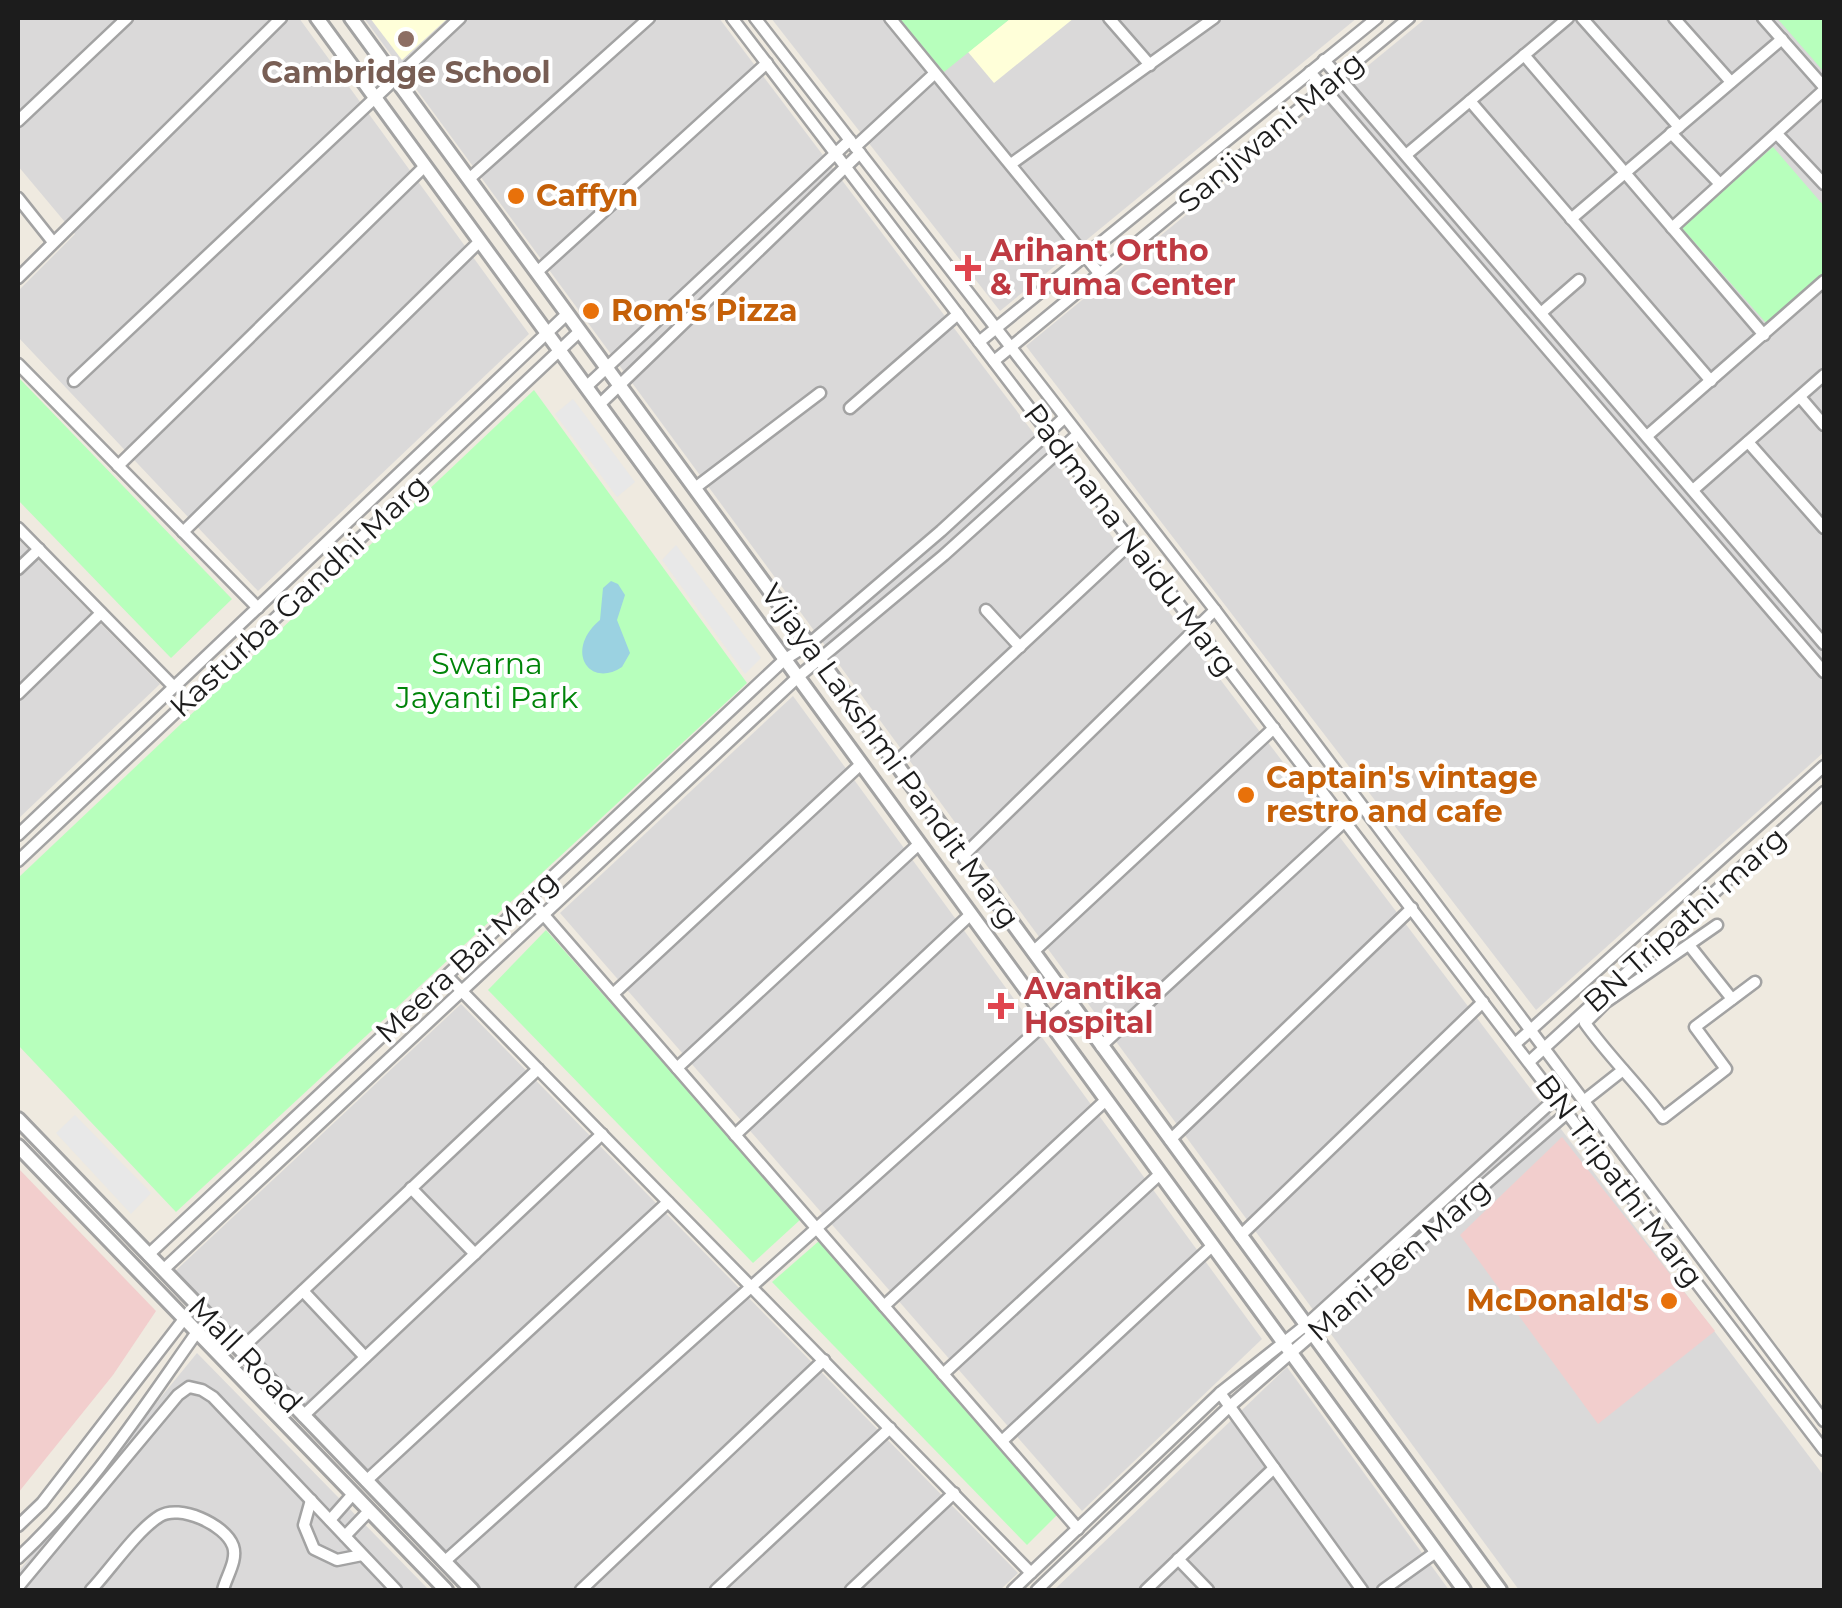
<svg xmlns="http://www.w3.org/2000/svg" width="1842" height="1608" font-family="Montserrat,sans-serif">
<rect width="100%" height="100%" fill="#efeae0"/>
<!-- residential -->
<g fill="#dad9d9">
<path d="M18,18H299L529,334L258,591L18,337V291L75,234L18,166Z"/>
<path d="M364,18H719L1824,1476V1590H1519Z"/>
<path d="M771,18H1357L1000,311Z"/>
<path d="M1426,18H1824V752L1536,1010L1026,346Z"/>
<path d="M18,539L160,684L18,819Z"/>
<path d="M793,696L1262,1339L1082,1511L560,913Z"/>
<path d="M461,1004L1018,1573L1000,1590H477L172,1274Z"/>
<path d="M197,1353L429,1590H18V1572Z"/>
<path d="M1287,1367L1449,1590H1054Z"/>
</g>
<!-- commercial -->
<g fill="#f2cecd">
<path d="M1562,1137L1715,1331L1598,1424L1460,1235Z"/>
<path d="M18,1168L156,1311L113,1375L18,1493Z"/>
</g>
<!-- education -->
<g fill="#ffffd9">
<path d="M370,18H448L402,60Z"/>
<path d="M1011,18H1074L994,83L968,52Z"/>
</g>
<!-- park -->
<g fill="#b7ffbc">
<path d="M899,18H1011L944,72Z"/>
<path d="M1777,18H1824V72Z"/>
<path d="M1773,147L1824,206V273L1767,324L1681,227Z"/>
<path d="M18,377L232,599L171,658L18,500Z"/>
<path d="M534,390L747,683L176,1212L18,1045V878Z"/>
<path d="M546,930L801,1219L753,1263L488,990Z"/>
<path d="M819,1241L1059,1513L1027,1545L772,1282Z"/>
</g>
<!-- parking -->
<g fill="#e8e8e8">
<path d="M573,399L635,482L617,497L555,414Z"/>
<path d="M676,545L761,658L745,674L662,560Z"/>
<path d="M75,1115L151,1193L131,1214L56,1133Z"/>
</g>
<!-- water -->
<path fill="#9bd2e1" d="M611,581L618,584L625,595L617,620L630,653L622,667C589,689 564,650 600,620L603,588Z"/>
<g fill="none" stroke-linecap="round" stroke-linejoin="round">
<!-- minor casing -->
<g stroke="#a3a3a3" stroke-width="15">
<g id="minor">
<path d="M732,18L1824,1450"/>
<path d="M755,18L1215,610L1824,1421"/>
<path d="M890,18L1099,273"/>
<path d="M1109,18L1150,65"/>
<path d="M1582,18L1679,127"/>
<path d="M1674,18L1731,82"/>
<path d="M1763,18L1824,87"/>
<path d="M1524,55L1764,335"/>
<path d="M1324,60L1824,644"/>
<path d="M1310,72L1824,672"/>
<path d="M1470,101L1711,381"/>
<path d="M18,121L127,18"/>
<path d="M1671,133L1720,184"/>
<path d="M1777,134L1824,184"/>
<path d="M855,147L934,74"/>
<path d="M1406,155L1568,18"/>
<path d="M1011,164L1214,18"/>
<path d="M469,179L649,18"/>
<path d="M18,198L53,242"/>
<path d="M1571,219L1782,39"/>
<path d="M1672,228L1824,90"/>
<path d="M537,272L767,63"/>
<path d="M18,278L281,18"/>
<path d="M1541,313L1579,280"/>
<path d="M979,342L1377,18"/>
<path d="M994,361L1409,18"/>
<path d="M18,364L258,608"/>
<path d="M74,381L460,18"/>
<path d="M586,387L850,140"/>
<path d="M1800,397L1824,425"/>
<path d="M599,405L860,153"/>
<path d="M850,408L958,314"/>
<path d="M1647,436L1824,281"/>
<path d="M1748,442L1824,528"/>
<path d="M118,466L425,166"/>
<path d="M695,488L820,393"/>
<path d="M1693,490L1824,375"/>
<path d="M18,528L174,687"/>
<path d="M183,532L480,241"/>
<path d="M18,569L39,549"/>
<path d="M986,610L1020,647"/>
<path d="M18,694L101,613"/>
<path d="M895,763L1132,542"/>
<path d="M18,835L567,314"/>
<path d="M963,856L1215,610"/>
<path d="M18,861L580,331"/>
<path d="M530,899L1078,1529"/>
<path d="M1717,925L1606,1002L1585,1023C1609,1057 1638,1084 1663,1118L1726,1069L1695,1027L1755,982"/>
<path d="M1689,945L1732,999"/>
<path d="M1033,952L1274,728"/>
<path d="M447,976L1031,1573"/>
<path d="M613,994L861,764"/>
<path d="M1515,1044L1824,766"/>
<path d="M1101,1046L1345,821"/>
<path d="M1529,1062L1824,792"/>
<path d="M677,1068L919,844"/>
<path d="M1585,1100L1623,1070"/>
<path d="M735,1135L971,914"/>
<path d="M1170,1140L1412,908"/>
<path d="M411,1188L475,1254"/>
<path d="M1240,1236L1483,1002"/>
<path d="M148,1255L784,660L809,644L941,531L1064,418"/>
<path d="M163,1270L798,677L944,555L1077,435"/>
<path d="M303,1291L365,1357"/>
<path d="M884,1306L1106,1100"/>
<path d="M240,1350L538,1069"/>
<path d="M943,1374L1160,1174"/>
<path d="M1220,1393L1362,1590"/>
<path d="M303,1416L602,1134"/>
<path d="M1002,1441L1212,1246"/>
<path d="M366,1481L668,1202"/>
<path d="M311,1500L304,1525L314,1549L337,1560L362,1555"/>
<path d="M330,1520L353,1494"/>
<path d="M18,1526L42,1503L184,1319"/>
<path d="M345,1536L369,1511"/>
<path d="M18,1558C89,1492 141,1411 197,1332"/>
<path d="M1178,1559L1208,1590"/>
<path d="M444,1562L1069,1002"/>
<path d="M18,1587L178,1395L189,1387L202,1390L213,1397L396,1590"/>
<path d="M91,1590C110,1570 137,1530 160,1516C179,1504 225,1524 233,1546C238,1560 226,1577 223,1590"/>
<path d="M581,1590L824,1360"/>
<path d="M716,1590L890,1428"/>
<path d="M851,1590L954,1493"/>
<path d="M1013,1590L1220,1393L1306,1325L1556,1098"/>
<path d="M1037,1590L1230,1406L1567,1113"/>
<path d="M1146,1590L1274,1468"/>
<path d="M1383,1590L1436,1552"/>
</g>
</g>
<!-- tertiary casing -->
<g stroke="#a3a3a3" stroke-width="18">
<g id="tertiary">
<path d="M317,18L1464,1590"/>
<path d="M351,18L1500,1590"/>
<path d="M18,1119L472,1590"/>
<path d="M18,1146L446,1590"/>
</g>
</g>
<!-- minor -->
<use href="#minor" stroke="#fff" stroke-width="10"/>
<!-- tertiary -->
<use href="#tertiary" stroke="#fff" stroke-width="12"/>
</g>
<!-- markers -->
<circle fill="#8d6e63" stroke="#fff" stroke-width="4" cx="406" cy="39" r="10"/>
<g fill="#e8710a" stroke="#fff" stroke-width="4">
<circle cx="516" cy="196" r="10"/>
<circle cx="591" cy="311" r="10"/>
<circle cx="1246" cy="795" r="10"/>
<circle cx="1669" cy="1301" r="10"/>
</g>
<g fill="#e0444e" stroke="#fff" stroke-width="4">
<path d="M963 253h10v10h10v10h-10v10h-10v-10h-10v-10h10z"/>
<path d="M996 991h10v10h10v10h-10v10h-10v-10h-10v-10h10z"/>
</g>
<g text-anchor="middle" stroke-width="8" stroke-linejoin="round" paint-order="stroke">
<!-- education labels -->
<g font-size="30" font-weight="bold" fill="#785e54" stroke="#fff">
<text x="406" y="83">Cambridge School</text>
</g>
<!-- street labels -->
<g font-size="30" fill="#1c1c1c" stroke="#fff">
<text transform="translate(1271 132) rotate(-40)" y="10">Sanjiwani Marg</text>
<text transform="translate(1130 540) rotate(53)" y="10">Padmana Naidu Marg</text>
<text transform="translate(299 596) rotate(-43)" y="10">Kasturba Gandhi Marg</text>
<text transform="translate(890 756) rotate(54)" y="10">Vijaya Lakshmi Pandit Marg</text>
<text transform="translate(1685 920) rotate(-42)" y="10">BN Tripathi marg</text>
<text transform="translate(467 957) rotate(-43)" y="10">Meera Bai Marg</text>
<text transform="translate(1619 1181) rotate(53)" y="10">BN Tripathi Marg</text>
<text transform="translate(1399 1260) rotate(-41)" y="10">Mani Ben Marg</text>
<text transform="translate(245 1355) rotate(46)" y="10">Mall Road</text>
</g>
<!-- food labels -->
<g font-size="30" font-weight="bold" fill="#c56008" stroke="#fff" text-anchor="start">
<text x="536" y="206">Caffyn</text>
<text x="611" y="321">Rom's Pizza</text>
<text x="1266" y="788">Captain's vintage<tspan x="1266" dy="34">restro and cafe</tspan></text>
<text x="1649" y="1311" text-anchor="end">McDonald's</text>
</g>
<!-- health labels -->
<g font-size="30" font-weight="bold" fill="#be3a42" stroke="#fff" text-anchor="start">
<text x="990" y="261">Arihant Ortho<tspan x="990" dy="34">&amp; Truma Center</tspan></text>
<text x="1024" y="999">Avantika<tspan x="1024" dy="34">Hospital</tspan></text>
</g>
<!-- park labels -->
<g font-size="30" fill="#008409" stroke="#fff">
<text x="487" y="674">Swarna<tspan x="487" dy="34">Jayanti Park</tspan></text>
</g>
</g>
<!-- border -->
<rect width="1842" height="1608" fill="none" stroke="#1c1c1c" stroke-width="40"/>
</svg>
